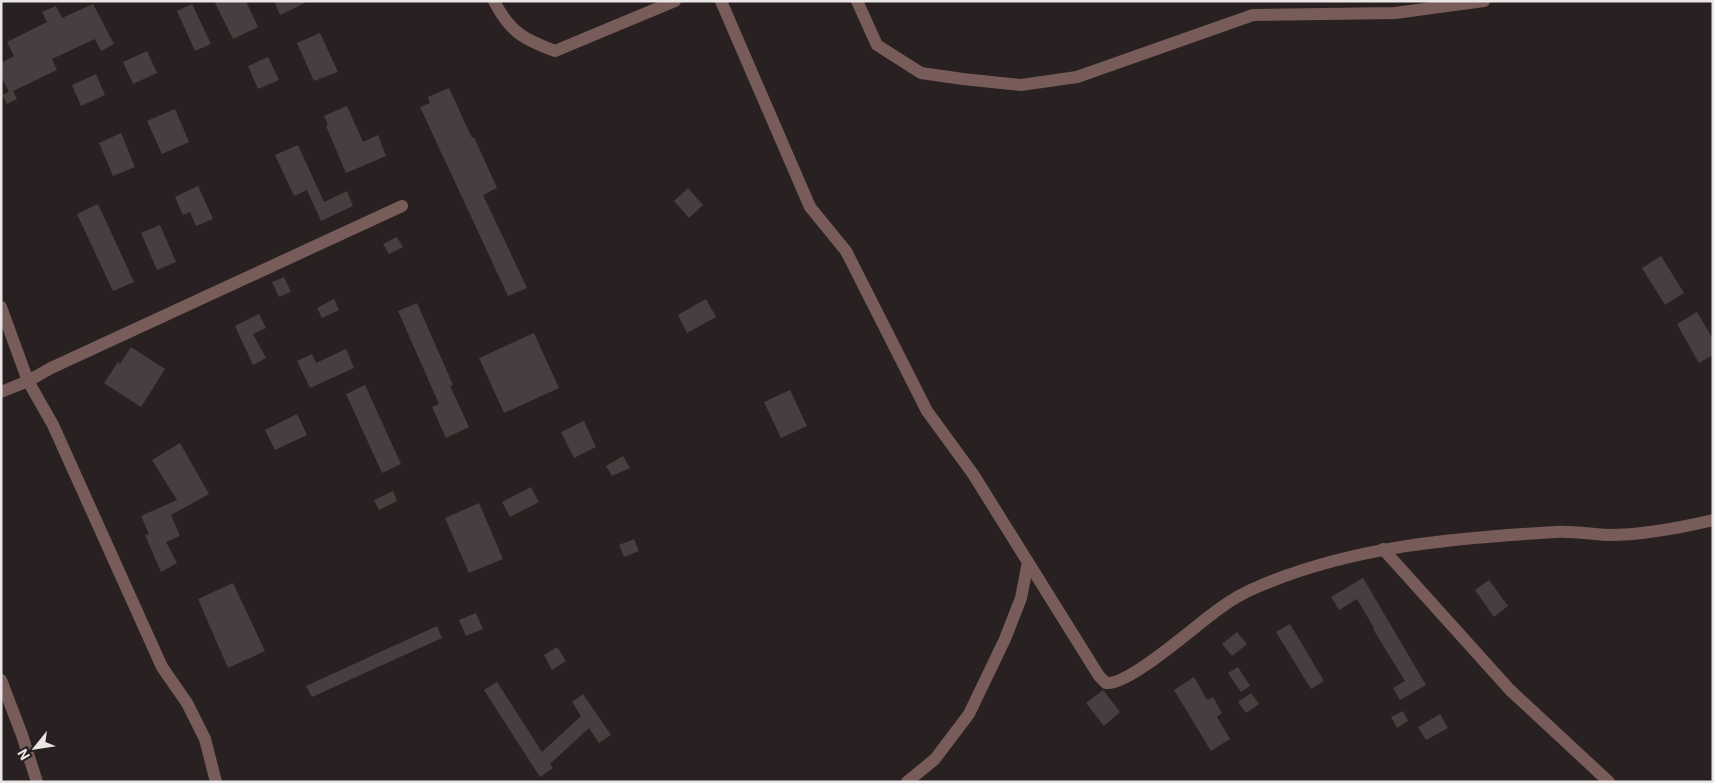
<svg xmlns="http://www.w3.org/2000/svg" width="1714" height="783" font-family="Roboto,sans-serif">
<rect width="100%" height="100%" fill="#292121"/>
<!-- building -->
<g fill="#473f3f">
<path d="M214,1H246L258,27L233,39Z"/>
<path d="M274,1H309L280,15Z"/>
<path d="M93,4L114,44L101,51L95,39L52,59L57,70L13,91L17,99L7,104L2,95L9,92L1,76V63L14,56L7,42L47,22L42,12L56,6L62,18Z"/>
<path d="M192,4L211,44L195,51L177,11Z"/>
<path d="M320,33L338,72L314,81L297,43Z"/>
<path d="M147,51L157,73L133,84L123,62Z"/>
<path d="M268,57L279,80L258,89L248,66Z"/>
<path d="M96,74L105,95L81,106L72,85Z"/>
<path d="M449,88L472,138L474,137L497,188L483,195L527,288L508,296L420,107L430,103L428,97Z"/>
<path d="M347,106L363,142L378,135L386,156L346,173L326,126L328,125L324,116Z"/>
<path d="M175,109L189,142L162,154L147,121Z"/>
<path d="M121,133L135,167L113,176L99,143Z"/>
<path d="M298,145L324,202L347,191L353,206L321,221L307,190L294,196L275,155Z"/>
<path d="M198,186L213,219L196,226L190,212L183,215L175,197Z"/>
<path d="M688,188L703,205L689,218L674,201Z"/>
<path d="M98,204L134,282L113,291L77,214Z"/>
<path d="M160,225L176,262L157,270L141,233Z"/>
<path d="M397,237L403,247L389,254L383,244Z"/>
<path d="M1661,256L1684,293L1665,305L1642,268Z"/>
<path d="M284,277L291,292L279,297L272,282Z"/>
<path d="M334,299L339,310L322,318L317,308Z"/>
<path d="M706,299L716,317L687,333L678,315Z"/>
<path d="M417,303L453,385L450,386L469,427L446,438L432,407L439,404L398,311Z"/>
<path d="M1697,312L1713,339V355L1699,363L1677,324Z"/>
<path d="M259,314L266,328L253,334L266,358L253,365L235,326Z"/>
<path d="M534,333L559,388L504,413L479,358Z"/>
<path d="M131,347L165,369L141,407L104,383L118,362L120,364Z"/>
<path d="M346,349L354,368L310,388L297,361L312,354L316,363Z"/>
<path d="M365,385L401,464L382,473L346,394Z"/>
<path d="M790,390L807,426L781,438L764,402Z"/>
<path d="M297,414L307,435L275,450L265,430Z"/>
<path d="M584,421L596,447L574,458L561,432Z"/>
<path d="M180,443L209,494L171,515L180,536L166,542L177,563L161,572L145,535L149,534L141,516L177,500L152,460Z"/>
<path d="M623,456L630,468L612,476L606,466Z"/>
<path d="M531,487L539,502L510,517L502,502Z"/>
<path d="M393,491L397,501L379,510L374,500Z"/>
<path d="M479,503L503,559L469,573L445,518Z"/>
<path d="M634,539L639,551L624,557L619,545Z"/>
<path d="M1363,578L1426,685L1400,700L1393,688L1405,681L1373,629L1374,628L1357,599L1339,610L1331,597Z"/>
<path d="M1489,580L1508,606L1494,617L1475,590Z"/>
<path d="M233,583L265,651L228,668L198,599Z"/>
<path d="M476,613L483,629L466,636L459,620Z"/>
<path d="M1290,624L1324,681L1311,689L1276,632Z"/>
<path d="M437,626L442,638L312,697L306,686Z"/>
<path d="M1237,632L1247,644L1232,656L1222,644Z"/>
<path d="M557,647L566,661L552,670L544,655Z"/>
<path d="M1238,667L1250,686L1241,692L1228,673Z"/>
<path d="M1194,677L1207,700L1213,697L1222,713L1217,717L1230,739L1211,751L1174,690Z"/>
<path d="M497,682L542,752L581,716L572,702L583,694L611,735L599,743L589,728L550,764L553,768L540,777L484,690Z"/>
<path d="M1103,690L1120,712L1104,726L1086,703Z"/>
<path d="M1251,693L1259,704L1246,713L1238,702Z"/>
<path d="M1403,711L1408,721L1397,728L1391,717Z"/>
<path d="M1440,714L1448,728L1426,740L1418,727Z"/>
</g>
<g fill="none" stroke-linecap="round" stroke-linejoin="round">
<!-- minor -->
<g stroke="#785c5a" stroke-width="12">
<path d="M494,1C510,32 523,39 555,51L675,1"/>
<path d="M721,1L810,207L846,251L927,411L973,474L1099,676L1106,683C1129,686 1197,624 1219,609C1232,599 1247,591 1262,585C1355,546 1455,538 1555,532C1572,531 1590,534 1608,535C1643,535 1679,528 1713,520"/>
<path d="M857,1L877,45L921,73L963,79L1021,85L1077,77L1253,15L1395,13L1484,1"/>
<path d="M1,307L28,381L53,425L162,667L187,703L205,739L216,782"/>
<path d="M1,392L28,381L51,368L402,206"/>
<path d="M1383,549L1510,690L1609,782"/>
<path d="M1,680L22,735L37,782"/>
<path d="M907,782L935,759L969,714L1005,639L1021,598L1028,562"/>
</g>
</g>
<!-- border -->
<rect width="1714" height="783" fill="none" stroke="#ebe6e6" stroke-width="5"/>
<!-- north arrow -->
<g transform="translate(35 748) rotate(240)" stroke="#292121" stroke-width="4" paint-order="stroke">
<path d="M0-4L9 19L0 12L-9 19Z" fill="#ebe6e6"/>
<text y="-8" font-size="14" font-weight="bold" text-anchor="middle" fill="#ebe6e6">N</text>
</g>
</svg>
